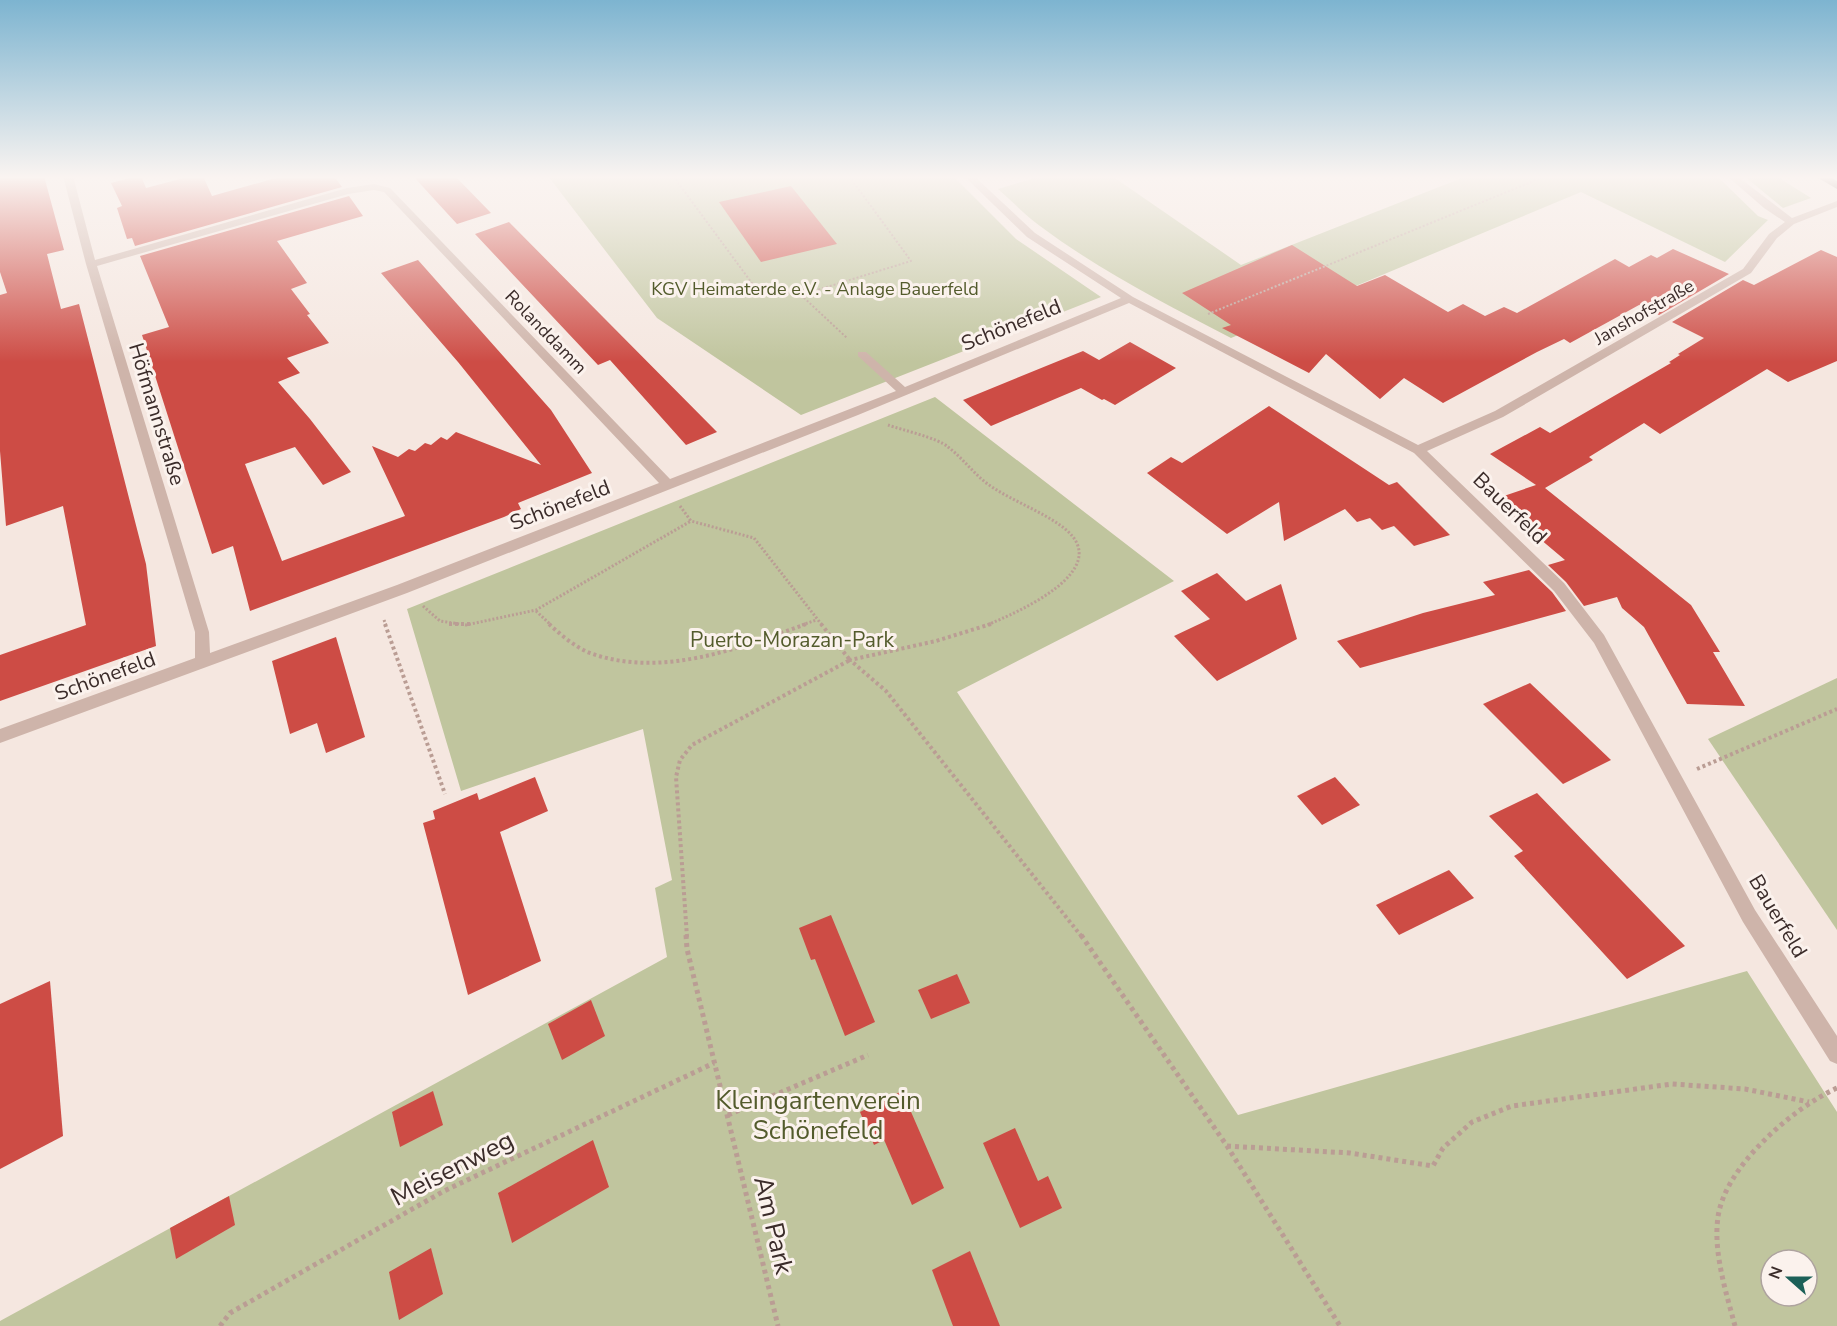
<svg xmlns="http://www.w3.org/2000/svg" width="1837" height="1326" font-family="'Nunito Sans',sans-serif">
<rect width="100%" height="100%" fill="#f5e7e0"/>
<!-- green -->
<g fill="#c0c59e" fill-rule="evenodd">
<path d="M548,176H953L1016,239L1101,297L801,415L657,318Z"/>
<path d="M1041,176H1112L1241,265L1467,176H1717L1758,216L1768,220L1725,262L1581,192L1231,338C1165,304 1099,270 1040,226C1025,215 1012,201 998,189Z"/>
<path d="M1744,176H1776L1811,198L1783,208Z"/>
<path d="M935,397L1174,581L957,692L1238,1115L1747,971L1837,1112V1326H0V1321L667,957L655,888L672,880L643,729L461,791L407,609ZM1771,1260H1807V1296H1771Z"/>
<path d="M1837,678V930L1708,739Z"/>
</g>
<!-- building -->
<g fill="#cd4c45">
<path d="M0,176H44L64,250L47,254L61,309L79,304L146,564L156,646L0,701V655L86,625L63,506L6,526L0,451V295L7,293L0,272Z"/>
<path d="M136,176H141L146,188L191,176H203L212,196L283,176H334L342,187L135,246L132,238L127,239L117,208L122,206L111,183Z"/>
<path d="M413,176H455L491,213L457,224Z"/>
<path d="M791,186L837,244L761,262L719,202Z"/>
<path d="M349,196L363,216L277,241L307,283L291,289L310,314L307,315L329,343L287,358L300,373L278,382L310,419L351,472L323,485L295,447L245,464L282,561L405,516L372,446L398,457L409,449L415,451L425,443L431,445L441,437L447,440L456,432L541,465L458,362L381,273L418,260L551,410L592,473L518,503L521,509L504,517L250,611L233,546L212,554L142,335L169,327L140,256Z"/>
<path d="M509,222L604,318L717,432L686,445L610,360L598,365L475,234Z"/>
<path d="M1292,245L1357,286L1385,275L1448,312L1463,304L1485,316L1504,307L1517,313L1615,259L1629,267L1651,255L1657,258L1673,249L1729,274L1659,315L1639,305L1570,343L1564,339L1537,352L1443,403L1404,378L1380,399L1326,354L1309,373L1222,328L1231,325L1182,293Z"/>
<path d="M1821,250L1837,257V361L1788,382L1767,369L1660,434L1644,423L1589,457L1593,460L1545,488L1691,605L1720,652H1713L1745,706L1687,704L1644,627L1622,608L1617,597L1584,606L1566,582L1548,565L1565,560L1514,517L1519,515L1498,498L1536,485L1490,454L1540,427L1550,433L1671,363L1669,362L1680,355L1678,354L1704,338L1672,322L1743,280L1754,285Z"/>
<path d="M1130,342L1176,368L1115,405L1104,399L1102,400L1081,388L991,426L963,400L1083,351L1099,360Z"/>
<path d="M1269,406L1389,485L1397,482L1450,535L1414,546L1394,526L1382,530L1370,518L1357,522L1345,509L1284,541L1279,502L1227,534L1147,473L1171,457L1182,463Z"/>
<path d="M1529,570L1552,592L1566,611L1360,668L1337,641L1423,613L1495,595L1483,582Z"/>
<path d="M1217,573L1246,601L1281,584L1297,639L1217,681L1174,636L1210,619L1181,591Z"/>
<path d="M336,637L365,737L326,753L317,723L290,734L272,661Z"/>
<path d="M1530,683L1611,760L1563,784L1483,704Z"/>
<path d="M535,777L548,811L500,832L541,961L468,995L423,823L435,819L433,811L477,793L479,800Z"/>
<path d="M1335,777L1360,805L1322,825L1297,796Z"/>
<path d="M1537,793L1685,946L1627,979L1514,856L1523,851L1489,816Z"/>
<path d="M1449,870L1474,898L1399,935L1376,905Z"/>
<path d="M831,915L875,1022L845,1036L815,959L811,960L799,928Z"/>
<path d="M957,974L970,1003L931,1019L918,990Z"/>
<path d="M50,981L63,1136L0,1169V1004Z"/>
<path d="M591,1000L605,1036L562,1060L548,1024Z"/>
<path d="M433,1091L443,1125L400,1147L392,1112Z"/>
<path d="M902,1091L944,1188L912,1205L885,1142L884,1140L874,1145L860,1112Z"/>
<path d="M1015,1128L1038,1181L1048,1176L1062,1208L1020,1228L983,1143Z"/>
<path d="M593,1140L609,1187L512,1243L498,1193Z"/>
<path d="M229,1196L235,1225L176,1259L170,1228Z"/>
<path d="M431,1248L443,1294L399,1320L389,1272Z"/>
<path d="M970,1251L1000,1326H953L932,1270Z"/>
</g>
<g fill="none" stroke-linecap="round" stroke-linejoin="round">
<!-- path-far3 -->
<g stroke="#ba9d94" stroke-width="2" stroke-dasharray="2 2" stroke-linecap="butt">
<path d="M673,176L757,290L801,295L911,261L849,176"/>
<path d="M801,295L847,338"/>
<path d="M1208,314L1546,176"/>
</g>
<!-- path-far2 -->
<g stroke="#ba9d94" stroke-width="3" stroke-dasharray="2 2" stroke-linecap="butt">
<path d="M888,425C902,430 938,438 948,447C964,459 975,476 992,487C1015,502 1043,512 1064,528C1117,570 1016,613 987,625"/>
<path d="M680,506L691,521L754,538L822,625"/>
<path d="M423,606L440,621L466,625L536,610L691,521"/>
<path d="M536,611L551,625"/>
<path d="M384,620L386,625"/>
<path d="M802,625L816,620"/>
</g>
<!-- path-far1 -->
<g stroke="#ba9d94" stroke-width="4" stroke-dasharray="3 3" stroke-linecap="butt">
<path d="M385,624L445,794"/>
<path d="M449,624H473"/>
<path d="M549,624C561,635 575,647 590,653C661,679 740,648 806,624"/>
<path d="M991,624L936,641L850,660L886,691L1082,937"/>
<path d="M1697,769L1837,709"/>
<path d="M687,937L676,777L680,760L692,745L850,660L821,624"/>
</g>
<!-- path -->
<g stroke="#ba9d94" stroke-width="5" stroke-dasharray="4 4" stroke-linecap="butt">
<path d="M686,935L687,949L778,1326"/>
<path d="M1081,935L1227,1146L1340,1326"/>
<path d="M728,1115L868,1055"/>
<path d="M1227,1146L1350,1153L1433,1166L1443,1148L1472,1122L1512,1106L1672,1084L1745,1089L1809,1102"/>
<path d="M220,1326L230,1313L444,1191L714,1063"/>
<path d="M1735,1326C1726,1292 1713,1252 1718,1217C1725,1166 1793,1108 1837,1088"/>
</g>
<!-- minor -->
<path fill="#ceb4aa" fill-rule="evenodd" d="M63,176H73L95,260L347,188L374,184L390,188L670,479L896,391L858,356V352H866L905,387L1121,298L1027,237L964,176H974L1035,233L1133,297L1418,445L1495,411L1743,269L1769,234L1785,222L1764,208L1727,176H1737L1792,218L1837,201V207L1794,224L1777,238L1751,273L1503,417L1427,451L1564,583L1604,635L1755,910L1837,1036V1064L1830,1061L1743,922L1594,643L1554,591L1414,453L1129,303L858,415L407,593L0,743V729L195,658V632L86,264ZM374,190L384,192L659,483L397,585L210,653L209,632L97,266L348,194Z"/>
<!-- highway -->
<path fill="#5d4441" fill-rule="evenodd" d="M1815,176H1829L1837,181V189Z"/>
</g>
<!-- sky -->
<linearGradient id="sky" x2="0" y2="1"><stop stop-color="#7db4d0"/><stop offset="0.49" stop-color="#faf4f1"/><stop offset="1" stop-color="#faf4f1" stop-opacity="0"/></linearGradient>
<rect width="1837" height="362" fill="url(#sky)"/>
<g text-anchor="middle" stroke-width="6" stroke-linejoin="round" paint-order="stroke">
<!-- far-park labels -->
<g font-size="18" fill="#535b2c" stroke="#fbf2ed">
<text x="815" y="295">KGV Heimaterde e.V. - Anlage Bauerfeld</text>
</g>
<!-- far-street labels -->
<g font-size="18" fill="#3b2c2a" stroke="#fbf2ed">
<text transform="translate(1644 312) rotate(-30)" y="6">Janshofstraße</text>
<text transform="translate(546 332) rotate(46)" y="6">Rolanddamm</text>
</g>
<!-- street labels -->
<g font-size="21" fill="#3b2c2a" stroke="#fbf2ed">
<text transform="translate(1011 325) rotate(-22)" y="7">Schönefeld</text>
<text transform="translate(157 414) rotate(73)" y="7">Höfmannstraße</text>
<text transform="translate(560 505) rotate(-21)" y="7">Schönefeld</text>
<text transform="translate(1510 508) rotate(44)" y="7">Bauerfeld</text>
<text transform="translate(105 676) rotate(-20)" y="7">Schönefeld</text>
<text transform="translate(1778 916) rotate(59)" y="7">Bauerfeld</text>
</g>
<!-- park labels -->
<g font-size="21" fill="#535b2c" stroke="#fbf2ed">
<text x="792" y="647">Puerto-Morazan-Park</text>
</g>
<!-- near-park labels -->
<g font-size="26" fill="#535b2c" stroke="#fbf2ed">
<text x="818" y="1109">Kleingartenverein<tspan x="818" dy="30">Schönefeld</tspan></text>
</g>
<!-- near-street labels -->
<g font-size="26" fill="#3b2c2a" stroke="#fbf2ed">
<text transform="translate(452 1168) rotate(-27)" y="9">Meisenweg</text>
<text transform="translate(774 1225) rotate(77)" y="9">Am Park</text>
</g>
</g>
<!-- north arrow -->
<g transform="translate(1789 1278) rotate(291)"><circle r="28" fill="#fbf2ed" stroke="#aea39f" stroke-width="1.5"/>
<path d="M0-4.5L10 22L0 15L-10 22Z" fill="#1c6058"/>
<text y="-9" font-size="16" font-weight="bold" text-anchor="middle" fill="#3b2c2a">N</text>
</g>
</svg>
